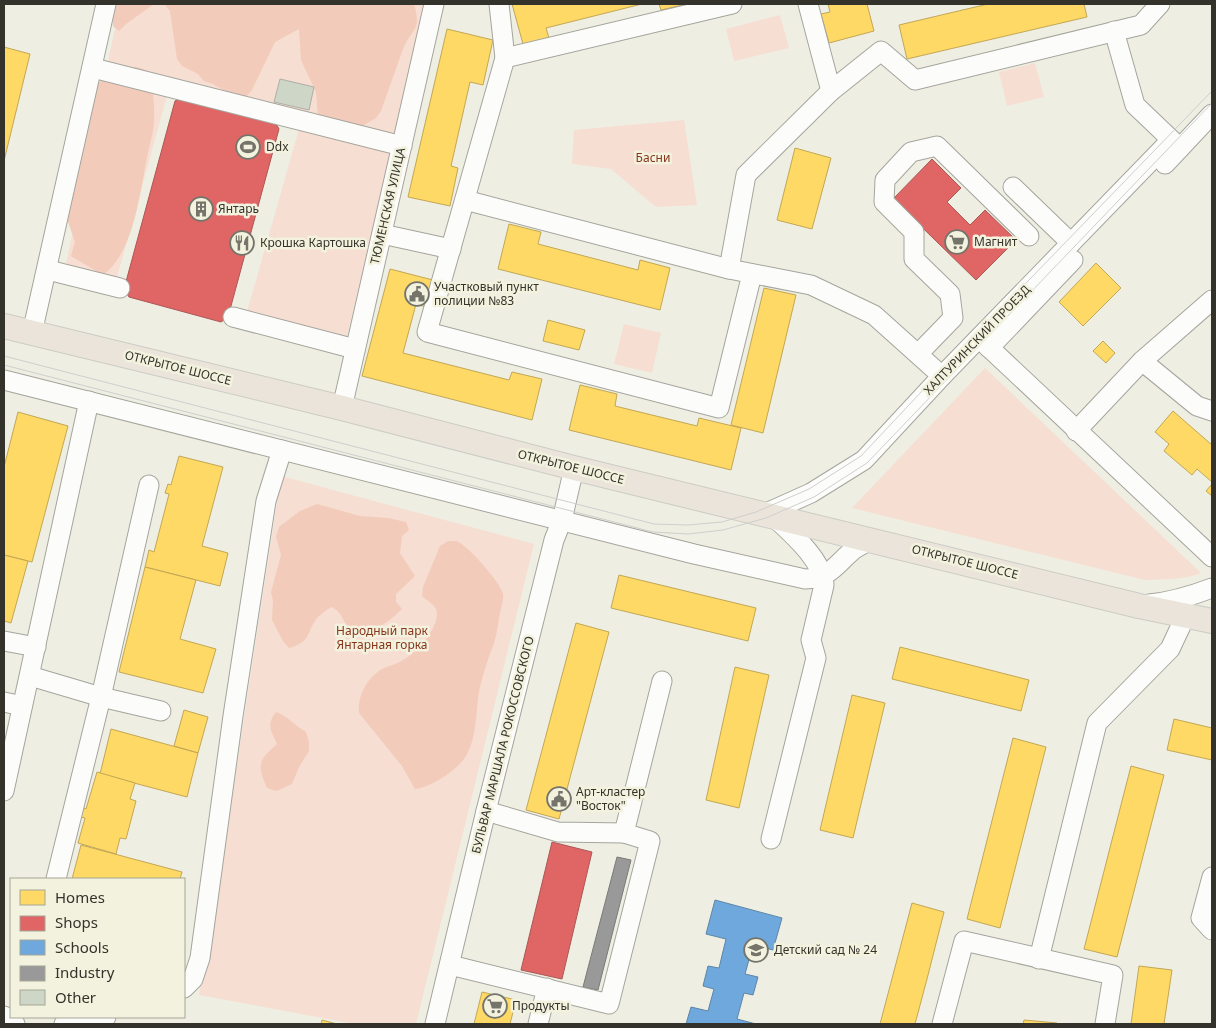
<svg xmlns="http://www.w3.org/2000/svg" width="1216" height="1028" font-family="'Noto Sans',sans-serif">
<rect width="100%" height="100%" fill="#eeeee3"/>
<!-- green -->
<g fill="#f7ded2">
<path d="M120,4H426L346,341L247,312L303,115L171,81L116,281L65,269Z"/>
<path d="M780,15L789,48L734,61L726,29Z"/>
<path d="M1035,63L1044,97L1007,106L999,72Z"/>
<path d="M684,120L697,205L656,207L611,169L572,164L574,130Z"/>
<path d="M624,324L661,333L652,373L614,364Z"/>
<path d="M985,368L1201,573C1184,580 1164,579 1145,580L852,508Z"/>
<path d="M281,476L534,544L416,1024H355L199,995L228,823Z"/>
</g>
<!-- forest -->
<g fill="#f2cbba">
<path d="M117,4H154L126,24L119,31L113,26V17Z"/>
<path d="M164,4H414C422,31 412,28 403,49L381,111L376,118L352,132L318,118L316,92L301,60L299,29L275,42L252,90L246,97L237,98L213,84L204,81L198,74L182,66L177,59L170,11Z"/>
<path d="M129,67H137L146,70C153,86 155,104 154,122C153,136 148,150 146,163C139,198 133,253 103,275L71,256L75,242L66,216L97,84L111,72Z"/>
<path d="M317,504L360,516L388,518L406,522L409,530L402,536L400,553L415,576L396,594V602L402,609C390,621 366,641 349,627C341,620 343,612 331,607C327,610 322,613 318,617C306,631 312,642 289,648L283,641L272,620L273,601L271,592L281,555L276,537L279,527L300,511Z"/>
<path d="M448,541C451,541 453,541 456,541C466,543 501,583 503,594C504,600 501,607 500,613C498,623 497,634 494,643C488,658 483,674 479,691C476,710 477,736 467,754C460,769 430,788 415,789L402,766L359,713C357,696 368,676 384,668C391,665 399,663 405,659C418,652 442,624 436,609C434,604 426,600 422,596L423,587L440,546Z"/>
<path d="M276,712C288,716 295,726 306,732L309,742V751L299,767L292,784L276,791L267,788C257,764 258,761 277,744C271,730 266,725 276,712Z"/>
</g>
<!-- homes -->
<g fill="#ffd966" stroke="#c2a754">
<path d="M512,4H642L546,28L549,38L523,44Z"/>
<path d="M659,4H687L661,10Z"/>
<path d="M828,4H867L874,31L829,43L821,14L830,12Z"/>
<path d="M988,4H1084L1087,17L907,59L899,25Z"/>
<path d="M447,29L493,40L483,85L470,82L451,166L458,168L450,206L408,197Z"/>
<path d="M4,47L30,54L4,161Z"/>
<path d="M795,148L831,158L812,229L777,220Z"/>
<path d="M509,224L541,232L538,244L638,270L640,260L670,268L660,310L498,269Z"/>
<path d="M1096,263L1121,288L1083,326L1059,302Z"/>
<path d="M390,269L433,280L426,307L416,304L403,353L509,380L512,372L542,379L532,420L362,376Z"/>
<path d="M764,288L796,295L763,433L731,425Z"/>
<path d="M548,320L585,330L579,350L543,341Z"/>
<path d="M1103,341L1115,353L1106,363L1093,351Z"/>
<path d="M580,385L617,394L615,406L697,426L699,418L741,428L731,470L569,430Z"/>
<path d="M1173,411L1212,445V482L1197,469L1192,475L1164,451L1169,444L1155,432Z"/>
<path d="M18,412L68,426L32,562L4,555V467Z"/>
<path d="M179,456L223,467L202,546L228,553L220,586L145,567L149,550L154,552L169,494L165,493L168,484L171,485Z"/>
<path d="M1212,484V496L1206,491Z"/>
<path d="M4,555L28,561L11,623L4,621Z"/>
<path d="M145,567L196,580L180,639L216,649L203,693L119,672Z"/>
<path d="M619,575L756,608L748,641L611,608Z"/>
<path d="M576,623L609,632L559,819L526,810Z"/>
<path d="M900,647L1029,680L1021,711L892,679Z"/>
<path d="M735,667L769,675L739,808L706,800Z"/>
<path d="M852,695L885,703L853,838L820,830Z"/>
<path d="M184,710L208,717L198,753L174,746Z"/>
<path d="M1174,719L1212,728V760L1167,750Z"/>
<path d="M111,729L198,753L187,797L100,774Z"/>
<path d="M1013,738L1046,747L1000,928L967,919Z"/>
<path d="M1131,766L1164,775L1117,957L1084,949Z"/>
<path d="M97,772L135,783L130,799L136,801L126,839L120,838L116,854L78,843L85,818L80,817L82,807L86,809Z"/>
<path d="M81,845L182,872L180,879H72Z"/>
<path d="M912,903L944,912L927,979L915,1024H880Z"/>
<path d="M1139,966L1172,970L1164,1024H1131Z"/>
<path d="M482,992L516,1000L510,1024H474Z"/>
<path d="M322,1020L337,1024H321Z"/>
<path d="M1024,1020L1057,1023V1024H1023Z"/>
</g>
<!-- shops -->
<g fill="#e06666" stroke="#ac5754">
<path d="M182,97L275,122L279,129L228,317L221,322L129,297L124,289L175,101Z"/>
<path d="M932,159L961,188L947,202L970,225L985,210L1016,240L976,280L893,199Z"/>
<path d="M552,842L592,852L562,979L521,970Z"/>
</g>
<!-- schools -->
<path fill="#6fa8dc" stroke="#5d85a7" d="M715,900L782,918L773,950L753,945L745,974L758,977L753,995L744,993L737,1019L756,1024H686L691,1007L708,1011L714,989L703,986L708,966L719,968L726,939L706,934Z"/>
<!-- industry -->
<path fill="#999" stroke="#7a7a78" d="M617,857L631,860L598,990L583,987Z"/>
<!-- building -->
<path fill="#ced6c7" stroke="#adafa8" d="M280,79L314,87L309,110L274,102Z"/>
<g fill="none" stroke-linecap="round" stroke-linejoin="round">
<!-- minor casing -->
<g stroke="#a5a59d" stroke-width="21">
<g id="minor">
<path d="M499,4L505,58L427,332L719,408L752,274"/>
<path d="M808,4L831,91L881,51L915,80L1141,25L1160,4"/>
<path d="M1114,31L1135,105L1180,148"/>
<path d="M505,58L732,4"/>
<path d="M93,68L402,146"/>
<path d="M1165,164L1212,114"/>
<path d="M1013,187L1071,243"/>
<path d="M465,200L729,269L811,285L874,315L942,376"/>
<path d="M382,234L451,249"/>
<path d="M729,269L746,175L831,91"/>
<path d="M48,270L120,288"/>
<path d="M233,317L355,349"/>
<path d="M32,333L106,4"/>
<path d="M980,339L1212,557"/>
<path d="M989,348L1073,260"/>
<path d="M918,354L953,318L950,294L914,259V232L884,202L885,180L911,152L937,146L1029,236"/>
<path d="M1142,361L1197,406L1212,411"/>
<path d="M4,380L694,554L805,579C839,579 841,548 874,540"/>
<path d="M342,408L434,4"/>
<path d="M1076,431L1142,361L1212,300"/>
<path d="M764,514L811,493L864,460L942,376L1171,140"/>
<path d="M1149,604C1171,602 1191,596 1212,588"/>
<path d="M4,641L36,647"/>
<path d="M30,676L101,697L161,711"/>
<path d="M4,702L22,706"/>
<path d="M4,791L89,401"/>
<path d="M486,811L558,832L624,833"/>
<path d="M771,839L816,658L811,640L824,585C823,560 791,533 773,516"/>
<path d="M1212,877L1201,918L1212,930"/>
<path d="M56,879L101,697L149,485"/>
<path d="M1039,959L1097,723L1170,649L1186,615"/>
<path d="M450,965L609,1004L650,841L624,833L662,681"/>
<path d="M184,988L193,979L200,958L233,716L266,501L282,450"/>
<path d="M4,1016L15,1024"/>
<path d="M64,1024L106,1017"/>
<path d="M435,1024L486,811L554,540L562,520L574,468"/>
<path d="M538,1024L547,988"/>
<path d="M942,1024L964,941L1113,975L1105,1024"/>
</g>
</g>
<!-- major casing -->
<g stroke="#ccccc6" stroke-width="26">
<path id="major" d="M4,326L342,408L574,468L1139,606L1212,621"/>
</g>
<!-- minor -->
<use href="#minor" stroke="#fcfcfb" stroke-width="19"/>
<!-- major -->
<use href="#major" stroke="#eae4da" stroke-width="24"/>
<!-- tram -->
<g stroke="#cfcfcd" stroke-width="1">
<path d="M4,356L654,524L688,525L722,522L756,512L809,489L861,456L939,373L1212,91"/>
<path d="M4,365L653,532L688,534L723,530L766,518L814,497L867,463L1212,103"/>
</g>
</g>
<!-- icons -->
<defs>
<g id="stadium-ring" transform="scale(1.25)"><circle r="9.5" fill="#f3f2de" stroke="#74746b" stroke-width="1.5"/><path d="M0-5a6.5 5 0 1 0 0 10a6.5 5 0 1 0 0-10ZM-3.5-1.8h7v3.6h-7Z" fill="#74746b"/></g>
<g id="building-ring" transform="scale(1.25)"><circle r="9.5" fill="#f3f2de" stroke="#74746b" stroke-width="1.5"/><path d="M-4-6H4V6H1V3H-1V6H-4ZM-2.5-4.3h1.7v1.8h-1.7ZM.8-4.3h1.7v1.8H.8ZM-2.5-1h1.7V.8h-1.7ZM.8-1h1.7V.8H.8Z" fill="#74746b"/></g>
<g id="supermarket-ring" transform="scale(1.25)"><circle r="9.5" fill="#f3f2de" stroke="#74746b" stroke-width="1.5"/><path d="M-6-5.5h2.5l.6 2H6L4.5 2H-2.5L-4.4-4H-6ZM-1.5 3.2a1.3 1.3 0 1 0 .1 0ZM3 3.2a1.3 1.3 0 1 0 .1 0Z" fill="#74746b"/></g>
<g id="restaurant-ring" transform="scale(1.25)"><circle r="9.5" fill="#f3f2de" stroke="#74746b" stroke-width="1.5"/><path d="M-5-6h1v4h1v-4h1v4h1v-4h1v5L-1.5 .5V6h-2V.5L-5-1ZM5-6V6H3V1.5H1.5Q1.5-4 5-6Z" fill="#74746b"/></g>
<g id="civic-ring" transform="scale(1.25)"><circle r="9.5" fill="#f3f2de" stroke="#74746b" stroke-width="1.5"/><path d="M-.6-6.5H3V-4.5H.6V-3L4-1V1h2V6H-6V1h2V-1L-.6-3ZM-1.2 2.5V6h2.4V2.5Z" fill="#74746b"/></g>
<g id="school-ring" transform="scale(1.25)"><circle r="9.5" fill="#f3f2de" stroke="#74746b" stroke-width="1.5"/><path d="M0-5L7-2L0 1L-7-2ZM-4 1L0 2.5L4 1V4Q0 6-4 4Z" fill="#74746b"/></g>
</defs>
<g fill-rule="evenodd">
<use href="#stadium-ring" x="248" y="147"/>
<use href="#building-ring" x="201" y="209"/>
<use href="#supermarket-ring" x="957" y="242"/>
<use href="#restaurant-ring" x="242" y="243"/>
<use href="#civic-ring" x="417" y="294"/>
<use href="#civic-ring" x="559" y="799"/>
<use href="#school-ring" x="756" y="950"/>
<use href="#supermarket-ring" x="495" y="1006"/>
</g>
<g text-anchor="middle" stroke-width="5" stroke-linejoin="round" paint-order="stroke">
<!-- poi labels -->
<g font-size="12" fill="#33332b" stroke="#f3f2de" text-anchor="start">
<text x="266" y="151">Ddx</text>
<text x="218" y="213">Янтарь</text>
<text x="974" y="246">Магнит</text>
<text x="260" y="247">Крошка Картошка</text>
<text x="434" y="291">Участковый пункт<tspan x="434" dy="14">полиции №83</tspan></text>
<text x="576" y="796">Арт-кластер<tspan x="576" dy="14">"Восток"</tspan></text>
<text x="774" y="954">Детский сад № 24</text>
<text x="512" y="1010">Продукты</text>
</g>
<!-- park labels -->
<g font-size="12" fill="#88351c" stroke="#f3f2de">
<text x="653" y="162">Басни</text>
<text x="382" y="635">Народный парк<tspan x="382" dy="14">Янтарная горка</tspan></text>
</g>
<!-- street labels -->
<g font-size="12" fill="#33332b" stroke="#f3f2de">
<text transform="translate(388 206) rotate(-77)" y="4">ТЮМЕНСКАЯ УЛИЦА</text>
<text transform="translate(977 340) rotate(-46)" y="4">ХАЛТУРИНСКИЙ ПРОЕЗД</text>
<text transform="translate(178 368) rotate(14)" y="4">ОТКРЫТОЕ ШОССЕ</text>
<text transform="translate(571 467) rotate(14)" y="4">ОТКРЫТОЕ ШОССЕ</text>
<text transform="translate(965 562) rotate(14)" y="4">ОТКРЫТОЕ ШОССЕ</text>
<text transform="translate(503 745) rotate(-76)" y="4">БУЛЬВАР МАРШАЛА РОКОССОВСКОГО</text>
</g>
</g>
<!-- border -->
<rect width="1216" height="1028" fill="none" stroke="#33332b" stroke-width="10"/>
<!-- legend -->
<rect x="10" y="878" width="175" height="140" fill="#f3f2de" stroke="#a6a696"/>
<rect x="20" y="890" width="25" height="15" fill="#ffd966" stroke="#a6a696"/>
<text x="55" y="903" font-size="15" fill="#33332b">Homes</text>
<rect x="20" y="916" width="25" height="15" fill="#e06666" stroke="#a6a696"/>
<text x="55" y="928" font-size="15" fill="#33332b">Shops</text>
<rect x="20" y="940" width="25" height="15" fill="#6fa8dc" stroke="#a6a696"/>
<text x="55" y="953" font-size="15" fill="#33332b">Schools</text>
<rect x="20" y="966" width="25" height="15" fill="#999999" stroke="#a6a696"/>
<text x="55" y="978" font-size="15" fill="#33332b">Industry</text>
<rect x="20" y="990" width="25" height="15" fill="#ced6c7" stroke="#a6a696"/>
<text x="55" y="1003" font-size="15" fill="#33332b">Other</text>
</svg>
